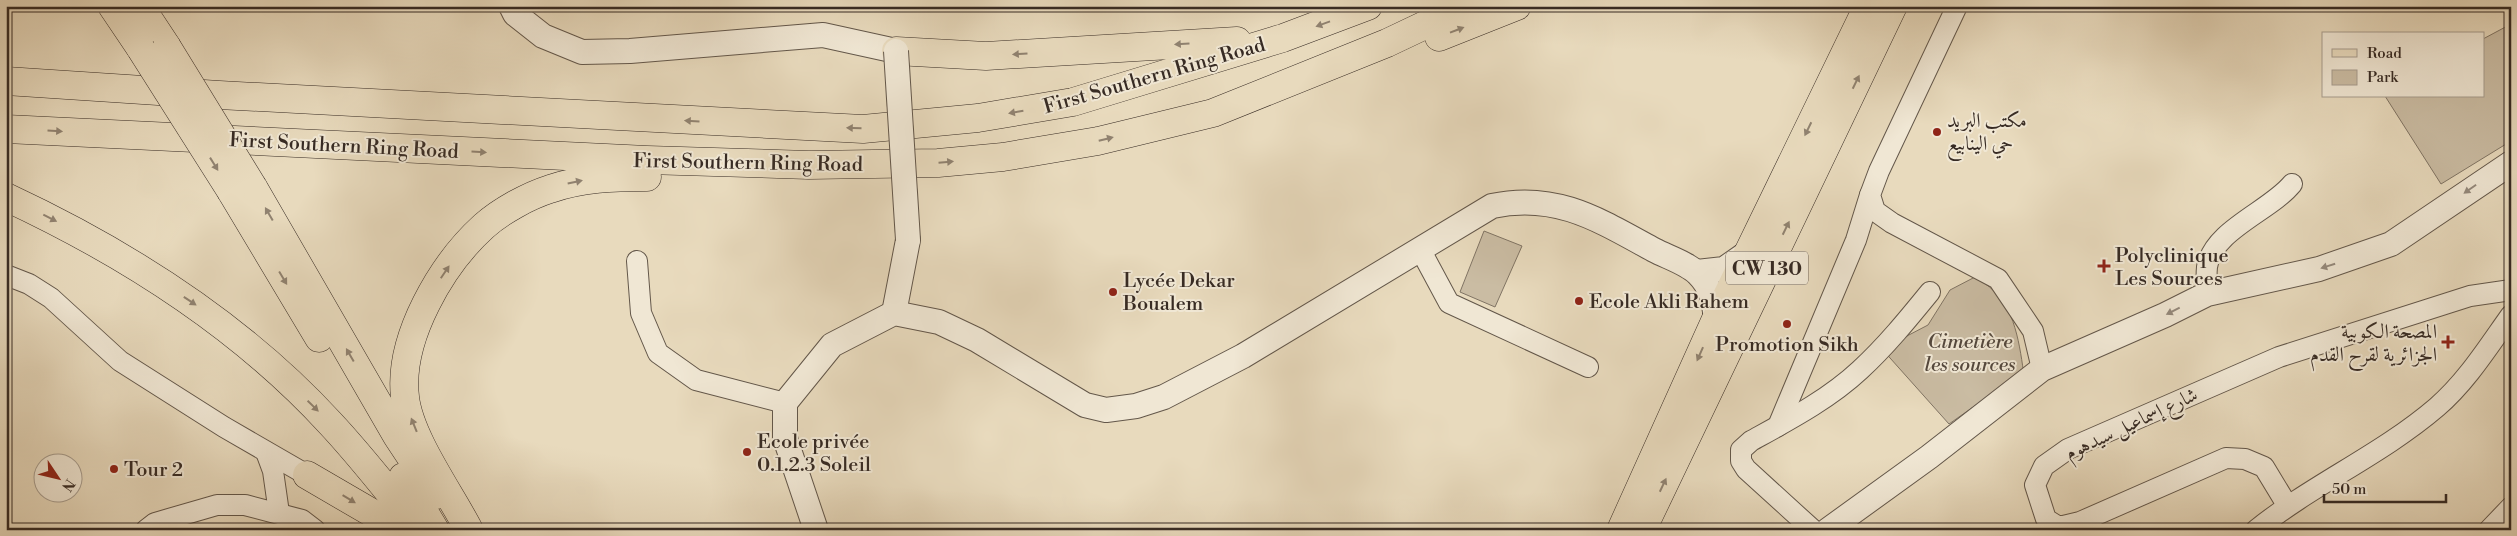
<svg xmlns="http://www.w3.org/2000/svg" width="2517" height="536" font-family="'Libre Bodoni',Amiri,serif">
<rect width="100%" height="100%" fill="#e8dabd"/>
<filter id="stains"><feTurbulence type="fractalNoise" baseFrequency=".004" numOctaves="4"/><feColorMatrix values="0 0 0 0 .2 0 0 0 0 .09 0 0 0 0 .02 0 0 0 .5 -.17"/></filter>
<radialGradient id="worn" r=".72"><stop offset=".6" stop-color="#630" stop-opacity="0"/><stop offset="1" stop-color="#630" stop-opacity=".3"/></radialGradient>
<!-- green -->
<g fill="#cabca3" stroke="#807464">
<path d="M2511,24V141L2441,184L2385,96H2483V39Z"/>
<path d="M1484,231L1522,246L1495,307L1460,292Z"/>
<path d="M1975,277C1981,281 1988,285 1994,291C2017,311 2021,355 2025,383L1976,405L1949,424L1882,349L1928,325L1950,290Z"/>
</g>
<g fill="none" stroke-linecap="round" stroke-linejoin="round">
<!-- minor casing -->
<g stroke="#63574a" stroke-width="22">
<g id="minor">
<path d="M1957,6L1879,171L1870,195L1875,211L1892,223L1998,279L2033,331L2042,369"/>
<path d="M1420,249L1449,303L1588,367"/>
<path d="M637,261L641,313L658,353L696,380L785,403"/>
<path d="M6,275L29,284L51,298L120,361L224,427L307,475"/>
<path d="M2207,294C2207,285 2206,276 2207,267C2213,230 2270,211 2292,184"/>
<path d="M1778,426L1856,240L1870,195"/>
<path d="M266,452L273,471L279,513"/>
<path d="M2287,505L2264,467L2245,459L2226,458L2080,522L2059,527L2046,519L2035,485L2044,466L2068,449L2279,357L2470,296L2511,290"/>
<path d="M146,530L155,523L217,505H245L302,520L315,530"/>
<path d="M1813,530L1746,469L1741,461V450L1751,441C1789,420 1829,399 1860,370C1886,346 1908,319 1930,292"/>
<path d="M2256,530C2313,484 2381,455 2437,407C2467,381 2488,347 2511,315"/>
<path d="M2489,530L2511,507"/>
</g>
</g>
<!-- tertiary casing -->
<g stroke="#63574a" stroke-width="26">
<g id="tertiary">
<path d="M511,6L515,14L543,36L582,52L630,51L823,35L896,51"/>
<path d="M1697,272L1724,269L1747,253"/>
<path d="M894,313L908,240"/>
<path d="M816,530L785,438V403L832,345L894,313L939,322L977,340L1085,405L1106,410L1136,406L1164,397L1243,356L1492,206C1556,192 1599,220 1654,250C1667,257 1687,263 1698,274C1711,287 1714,301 1716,319"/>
<path d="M1828,530L1929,457L2042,369L2165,315L2207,294L2319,269L2391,244L2511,163"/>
</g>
</g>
<!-- primary casing -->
<g stroke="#372b24" stroke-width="29">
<g id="primary">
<path d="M1621,530L1716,319L1868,6"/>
<path d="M1642,530L1893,6"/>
</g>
</g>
<!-- trunk casing -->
<g stroke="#372b24" stroke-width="29">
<g id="trunk">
<path d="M112,6L141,49"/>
<path d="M140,6L167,47"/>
<path d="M253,187L397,436L436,495"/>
<path d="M231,191L319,338"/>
<path d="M307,475L386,521L395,530"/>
<path d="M403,477L435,530"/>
</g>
</g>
<!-- motorway casing -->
<g stroke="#372b24" stroke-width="29">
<g id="motorway">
<path d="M1439,37L1517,6"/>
<path d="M896,51L986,56L1237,41"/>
<path d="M6,81L219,95L863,129L978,118L1073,102L1283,38L1368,6"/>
<path d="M6,129L647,160L809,165L938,163L1003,157L1098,141L1213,113L1387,43L1465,6"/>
<path d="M6,197C126,253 240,325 330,423C362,457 390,494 420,530"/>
<path d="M469,530C450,493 409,437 405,397C398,338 442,264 484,226C501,211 528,196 550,189C582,178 614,177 647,177"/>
</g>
</g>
<!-- minor -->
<use href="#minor" stroke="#f0e7d4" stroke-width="20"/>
<!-- tertiary -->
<use href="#tertiary" stroke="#f0e7d4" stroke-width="24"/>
<!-- primary -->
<use href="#primary" stroke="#e8dabd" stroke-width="28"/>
<!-- trunk -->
<use href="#trunk" stroke="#e8dabd" stroke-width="28"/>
<!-- motorway -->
<use href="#motorway" stroke="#e8dabd" stroke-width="28"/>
<!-- tertiary-bridge casing -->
<g stroke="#63574a" stroke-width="26" stroke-linecap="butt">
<path id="tertiary-bridge" d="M896,51L908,240"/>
</g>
<!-- trunk-bridge casing -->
<g stroke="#372b24" stroke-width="29" stroke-linecap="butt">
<g id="trunk-bridge">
<path d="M167,47L253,187"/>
<path d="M141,49L231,191"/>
</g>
</g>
<!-- tertiary-bridge -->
<use href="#tertiary-bridge" stroke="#f0e7d4" stroke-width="24"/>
<!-- trunk-bridge -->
<use href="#trunk-bridge" stroke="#e8dabd" stroke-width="28"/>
</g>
<!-- one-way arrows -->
<defs><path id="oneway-solid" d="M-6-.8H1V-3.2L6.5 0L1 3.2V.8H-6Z" transform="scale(1.25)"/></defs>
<g fill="#908270">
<use href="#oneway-solid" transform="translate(1323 24) rotate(160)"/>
<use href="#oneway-solid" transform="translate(1457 30) rotate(-21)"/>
<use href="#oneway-solid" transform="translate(1182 44) rotate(176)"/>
<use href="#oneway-solid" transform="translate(1020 54) rotate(176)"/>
<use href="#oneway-solid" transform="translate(1856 82) rotate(-64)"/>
<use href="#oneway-solid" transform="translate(1016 112) rotate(170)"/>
<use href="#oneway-solid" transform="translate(692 121) rotate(-177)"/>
<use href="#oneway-solid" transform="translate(854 128) rotate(-178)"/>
<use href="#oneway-solid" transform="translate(1808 129) rotate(116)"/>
<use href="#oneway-solid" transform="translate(55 131) rotate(3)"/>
<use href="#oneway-solid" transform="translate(1106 139) rotate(-14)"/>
<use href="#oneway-solid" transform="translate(479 152) rotate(3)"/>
<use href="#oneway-solid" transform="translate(946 162) rotate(-5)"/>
<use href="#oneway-solid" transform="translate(214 164) rotate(58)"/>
<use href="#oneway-solid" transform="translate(575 182) rotate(-12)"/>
<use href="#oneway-solid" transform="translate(269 214) rotate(-120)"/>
<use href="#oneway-solid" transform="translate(50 218) rotate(27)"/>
<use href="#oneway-solid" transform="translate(1786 228) rotate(-64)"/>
<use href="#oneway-solid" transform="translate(445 272) rotate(-56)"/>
<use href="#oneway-solid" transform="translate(283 278) rotate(59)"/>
<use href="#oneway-solid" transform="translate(190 301) rotate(34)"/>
<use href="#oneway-solid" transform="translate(1700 354) rotate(114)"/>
<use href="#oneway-solid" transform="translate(350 355) rotate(-120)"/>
<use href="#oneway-solid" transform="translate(313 406) rotate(44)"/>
<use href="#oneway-solid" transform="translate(414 425) rotate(-112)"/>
<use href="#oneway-solid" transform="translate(1663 485) rotate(-65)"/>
<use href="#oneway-solid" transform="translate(349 499) rotate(31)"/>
</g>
<g fill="#94897c">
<use href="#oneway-solid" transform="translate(2470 189) rotate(145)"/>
<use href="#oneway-solid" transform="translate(2328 266) rotate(163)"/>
<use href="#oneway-solid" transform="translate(2173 311) rotate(153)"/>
</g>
<!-- markers -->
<g fill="#8f2418" stroke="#f0e7d4" stroke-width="2">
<circle cx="1937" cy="132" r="5"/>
<path d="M2101.5 258.5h5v5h5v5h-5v5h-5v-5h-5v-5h5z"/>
<circle cx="1113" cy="292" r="5"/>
<circle cx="1579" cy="301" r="5"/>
<circle cx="1787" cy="324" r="5"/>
<path d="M2445.5 334.5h5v5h5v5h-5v5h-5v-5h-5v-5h5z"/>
<circle cx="747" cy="452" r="5"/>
<circle cx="114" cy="469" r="5"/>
</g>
<g text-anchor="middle" stroke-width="4" stroke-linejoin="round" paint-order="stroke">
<!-- shield labels -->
<rect fill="#f0e7d4" stroke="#6e6359" stroke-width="1" x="1726" y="251.5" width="82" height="33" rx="4"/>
<g font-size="19" font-weight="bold" fill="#372b24">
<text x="1767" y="275">CW 130</text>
</g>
<!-- street labels -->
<g font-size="20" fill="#372b24" stroke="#f0e7d4">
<text transform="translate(1154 75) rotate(-16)" y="7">First Southern Ring Road</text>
<text transform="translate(344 145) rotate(3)" y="7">First Southern Ring Road</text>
<text transform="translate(748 162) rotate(1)" y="7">First Southern Ring Road</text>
<text transform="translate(2131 423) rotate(-25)" y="7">شارع إسماعيل سيدهوم</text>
</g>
<!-- poi labels -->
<g font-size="20" fill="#372b24" stroke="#f0e7d4" text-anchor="start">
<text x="1947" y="127">مكتب البريد<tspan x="1947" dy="23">حي الينابيع</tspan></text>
<text x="2115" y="262">Polyclinique<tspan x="2115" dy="23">Les Sources</tspan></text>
<text x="1123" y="287">Lycée Dekar<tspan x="1123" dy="23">Boualem</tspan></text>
<text x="1589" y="308">Ecole Akli Rahem</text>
<text x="2437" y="338" text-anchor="end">المصحة الكوبية<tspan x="2437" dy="23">الجزائرية لقرح القدم</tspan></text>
<text x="1787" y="351" text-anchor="middle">Promotion Sikh</text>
<text x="757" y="448">Ecole privée<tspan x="757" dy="23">0.1.2.3 Soleil</tspan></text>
<text x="124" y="476">Tour 2</text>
</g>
<!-- park labels -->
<g font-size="20" font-style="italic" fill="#54483d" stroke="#f0e7d4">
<text x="1970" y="348">Cimetière<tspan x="1970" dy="23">les sources</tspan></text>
</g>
</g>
<!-- margin -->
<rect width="2517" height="536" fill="none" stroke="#e8dabd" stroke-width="25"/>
<rect x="8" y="8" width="2502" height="521" fill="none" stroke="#372b24" stroke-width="2.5"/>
<rect x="12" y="12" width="2492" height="511" fill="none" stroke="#372b24"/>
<!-- legend -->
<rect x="2322" y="32" width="162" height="65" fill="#f0e7d4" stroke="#a69c8e"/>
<rect x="2332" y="49" width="25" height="8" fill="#e8dabd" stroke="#a69c8e"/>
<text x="2367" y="58" font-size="15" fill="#372b24">Road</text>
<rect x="2332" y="70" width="25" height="15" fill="#cabca3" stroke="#a69c8e"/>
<text x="2367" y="82" font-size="15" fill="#372b24">Park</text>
<!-- north arrow -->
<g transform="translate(58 478) rotate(125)"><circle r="24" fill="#f0e7d4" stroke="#a69c8e"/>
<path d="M0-4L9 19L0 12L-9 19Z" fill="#8f2418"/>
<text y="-8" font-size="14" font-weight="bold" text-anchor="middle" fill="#372b24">N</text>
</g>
<!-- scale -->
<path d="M2324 494v8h122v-8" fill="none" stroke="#372b24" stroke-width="2.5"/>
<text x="2332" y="494" font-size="15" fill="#372b24" stroke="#f0e7d4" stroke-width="4" paint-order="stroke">50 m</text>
<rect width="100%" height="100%" filter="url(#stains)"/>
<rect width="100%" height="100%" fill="url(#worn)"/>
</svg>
